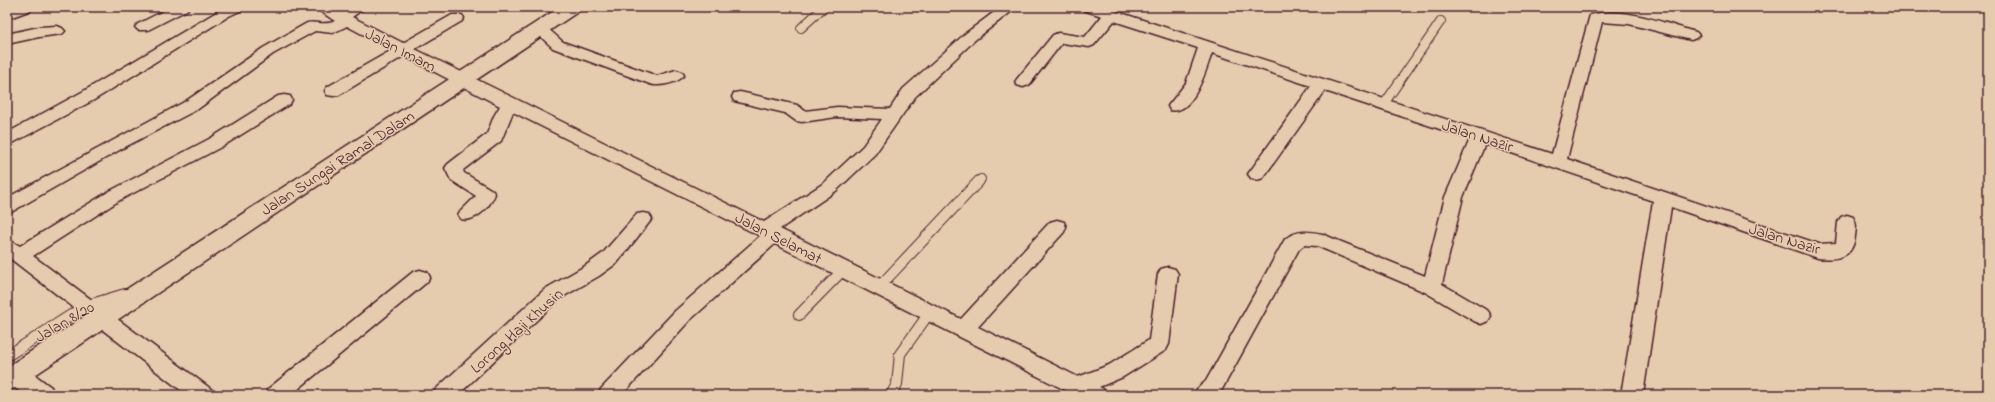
<svg xmlns="http://www.w3.org/2000/svg" width="1995" height="402" font-family="'Indie Flower',sans-serif">
<rect width="100%" height="100%" fill="#e6ccae"/>
<filter id="ink" filterUnits="userSpaceOnUse"><feTurbulence type="fractalNoise" baseFrequency=".025" numOctaves="2"/><feDisplacementMap in="SourceGraphic" scale="8" xChannelSelector="R" yChannelSelector="G"/><feConvolveMatrix kernelMatrix="1 2 1 2 8 2 1 2 1" color-interpolation-filters="sRGB"/></filter>
<g filter="url(#ink)">
<g fill="none" stroke-linecap="round" stroke-linejoin="round">
<!-- service-far1 casing -->
<g stroke="#4a1f2b" stroke-width="10">
<g id="service-far1">
<path d="M801,28L824,7"/>
<path d="M1384,104L1441,21"/>
<path d="M978,182L981,179"/>
</g>
</g>
<!-- service casing -->
<g stroke="#4a1f2b" stroke-width="12">
<g id="service">
<path d="M879,287L979,181"/>
<path d="M799,315L844,269"/>
<path d="M7,356L85,306L125,294"/>
<path d="M891,395L897,384L900,354L930,312"/>
</g>
</g>
<!-- minor casing -->
<g stroke="#4a1f2b" stroke-width="3">
<g id="minor">
<path d="M13,7H33L31,10L7,19V10Z"/>
<path d="M171,7H189L187,10L148,30H138L135,27L138,24Z"/>
<path d="M225,7H244L242,10L229,16L94,100L7,146V133L82,92Z"/>
<path d="M314,7H332L341,11L348,7H366L352,17L403,43L452,15H462L464,18L462,21L415,49L764,222L824,183L863,146L882,119L837,117L802,122L796,121L785,113L734,101L732,97L734,93L740,92L797,105L805,111L837,107L890,109L903,89L966,33L1001,7H1017L976,39L915,97L875,154L836,191L780,229L961,319L1050,222L1057,220L1064,222L1066,227L1064,232L978,327L1078,377L1109,365L1149,340L1158,274L1161,269L1168,267L1175,269L1178,274L1169,344L1166,350L1123,377L1099,387L1103,389L1106,395H1075L775,244L689,321L622,395H598L601,389L675,311L760,236L513,112L501,141L463,170L464,173L492,190L495,194C490,207 475,223 461,219L458,214L476,196L451,180L445,168L448,164L487,134L494,116L500,106L404,56L339,95L333,96L327,95L325,91L327,87L392,50L347,26L333,33L315,31L273,54L198,109L123,148L13,211L7,213V198L16,193L186,101L263,48L307,23C316,21 326,26 335,21Z"/>
<path d="M1081,7H1103L1552,154L1590,15C1624,6 1663,23 1696,32L1699,35L1696,38L1691,40L1629,24L1602,22L1567,159L1819,244L1836,243L1838,222L1841,217L1847,215L1853,217C1857,223 1856,229 1855,236C1853,258 1837,260 1818,258L1671,207L1643,395H1621L1653,201L1485,144L1463,197L1442,284L1488,311L1491,316L1488,321L1481,324L1474,321L1425,292L1317,246L1304,245L1299,249L1220,393L1219,395H1194L1197,389L1206,381L1285,239C1297,230 1309,231 1322,234L1425,276L1445,197L1470,139L1325,91L1263,178L1257,180L1251,178L1248,174L1251,170L1311,86L1212,53C1206,70 1193,116 1170,110L1168,106L1186,83L1198,48L1114,21L1094,45L1089,47L1062,43L1029,85L1023,87L1017,85L1015,82L1017,79L1053,35L1058,33L1085,37L1102,16L1083,10Z"/>
<path d="M539,23L544,25L563,42L657,76L676,70L682,72L684,75C679,83 659,87 650,84L553,48L531,28L534,25Z"/>
<path d="M57,26L62,28L65,31L62,34L39,37L7,44V34L39,27Z"/>
<path d="M284,95L290,96L292,100L290,104L223,146L120,200L33,256L211,389L214,395H187L7,256V239L20,246L108,192L211,138L278,96Z"/>
<path d="M643,213L649,214L652,219L617,263L599,276L559,299L458,395H433L436,389L545,289L585,266L603,253L637,214Z"/>
<path d="M420,270L427,272L430,277L427,282L291,395H265L268,389L413,272Z"/>
</g>
</g>
<!-- tertiary casing -->
<g stroke="#4a1f2b" stroke-width="3">
<path id="tertiary" d="M560,7H582L579,11L35,375L51,387L55,395H24L15,388L7,390V367Z"/>
</g>
<!-- service-far1 -->
<use href="#service-far1" stroke="#e6ccae" stroke-width="8"/>
<!-- service -->
<use href="#service" stroke="#e6ccae" stroke-width="10"/>
<!-- minor -->
<use href="#minor" fill="#e6ccae" fill-rule="evenodd"/>
<!-- tertiary -->
<use href="#tertiary" fill="#e6ccae" fill-rule="evenodd"/>
</g>
</g>
<g text-anchor="middle" stroke-width="3" stroke-linejoin="round" paint-order="stroke">
<!-- street labels -->
<g font-size="16" fill="#4a1f2b" stroke="#e6ccae">
<text transform="translate(401 49) rotate(27)" y="6">Jalan Imam</text>
<text transform="translate(1478 135) rotate(18)" y="6">Jalan Nazir</text>
<text transform="translate(337 162) rotate(-33)" y="6">Jalan Sungai Ramal Dalam</text>
<text transform="translate(779 237) rotate(27)" y="6">Jalan Selamat</text>
<text transform="translate(1785 238) rotate(17)" y="6">Jalan Nazir</text>
<text transform="translate(64 321) rotate(-30)" y="6">Jalan 8/20</text>
<text transform="translate(516 330) rotate(-42)" y="6">Lorong Haji Khusin</text>
</g>
</g>
<!-- margin -->
<rect width="1995" height="402" fill="none" stroke="#e6ccae" stroke-width="24"/>
<rect x="12" y="12" width="1971" height="378" fill="none" stroke="#4a1f2b" stroke-width="1.5" filter="url(#ink)"/>
</svg>
